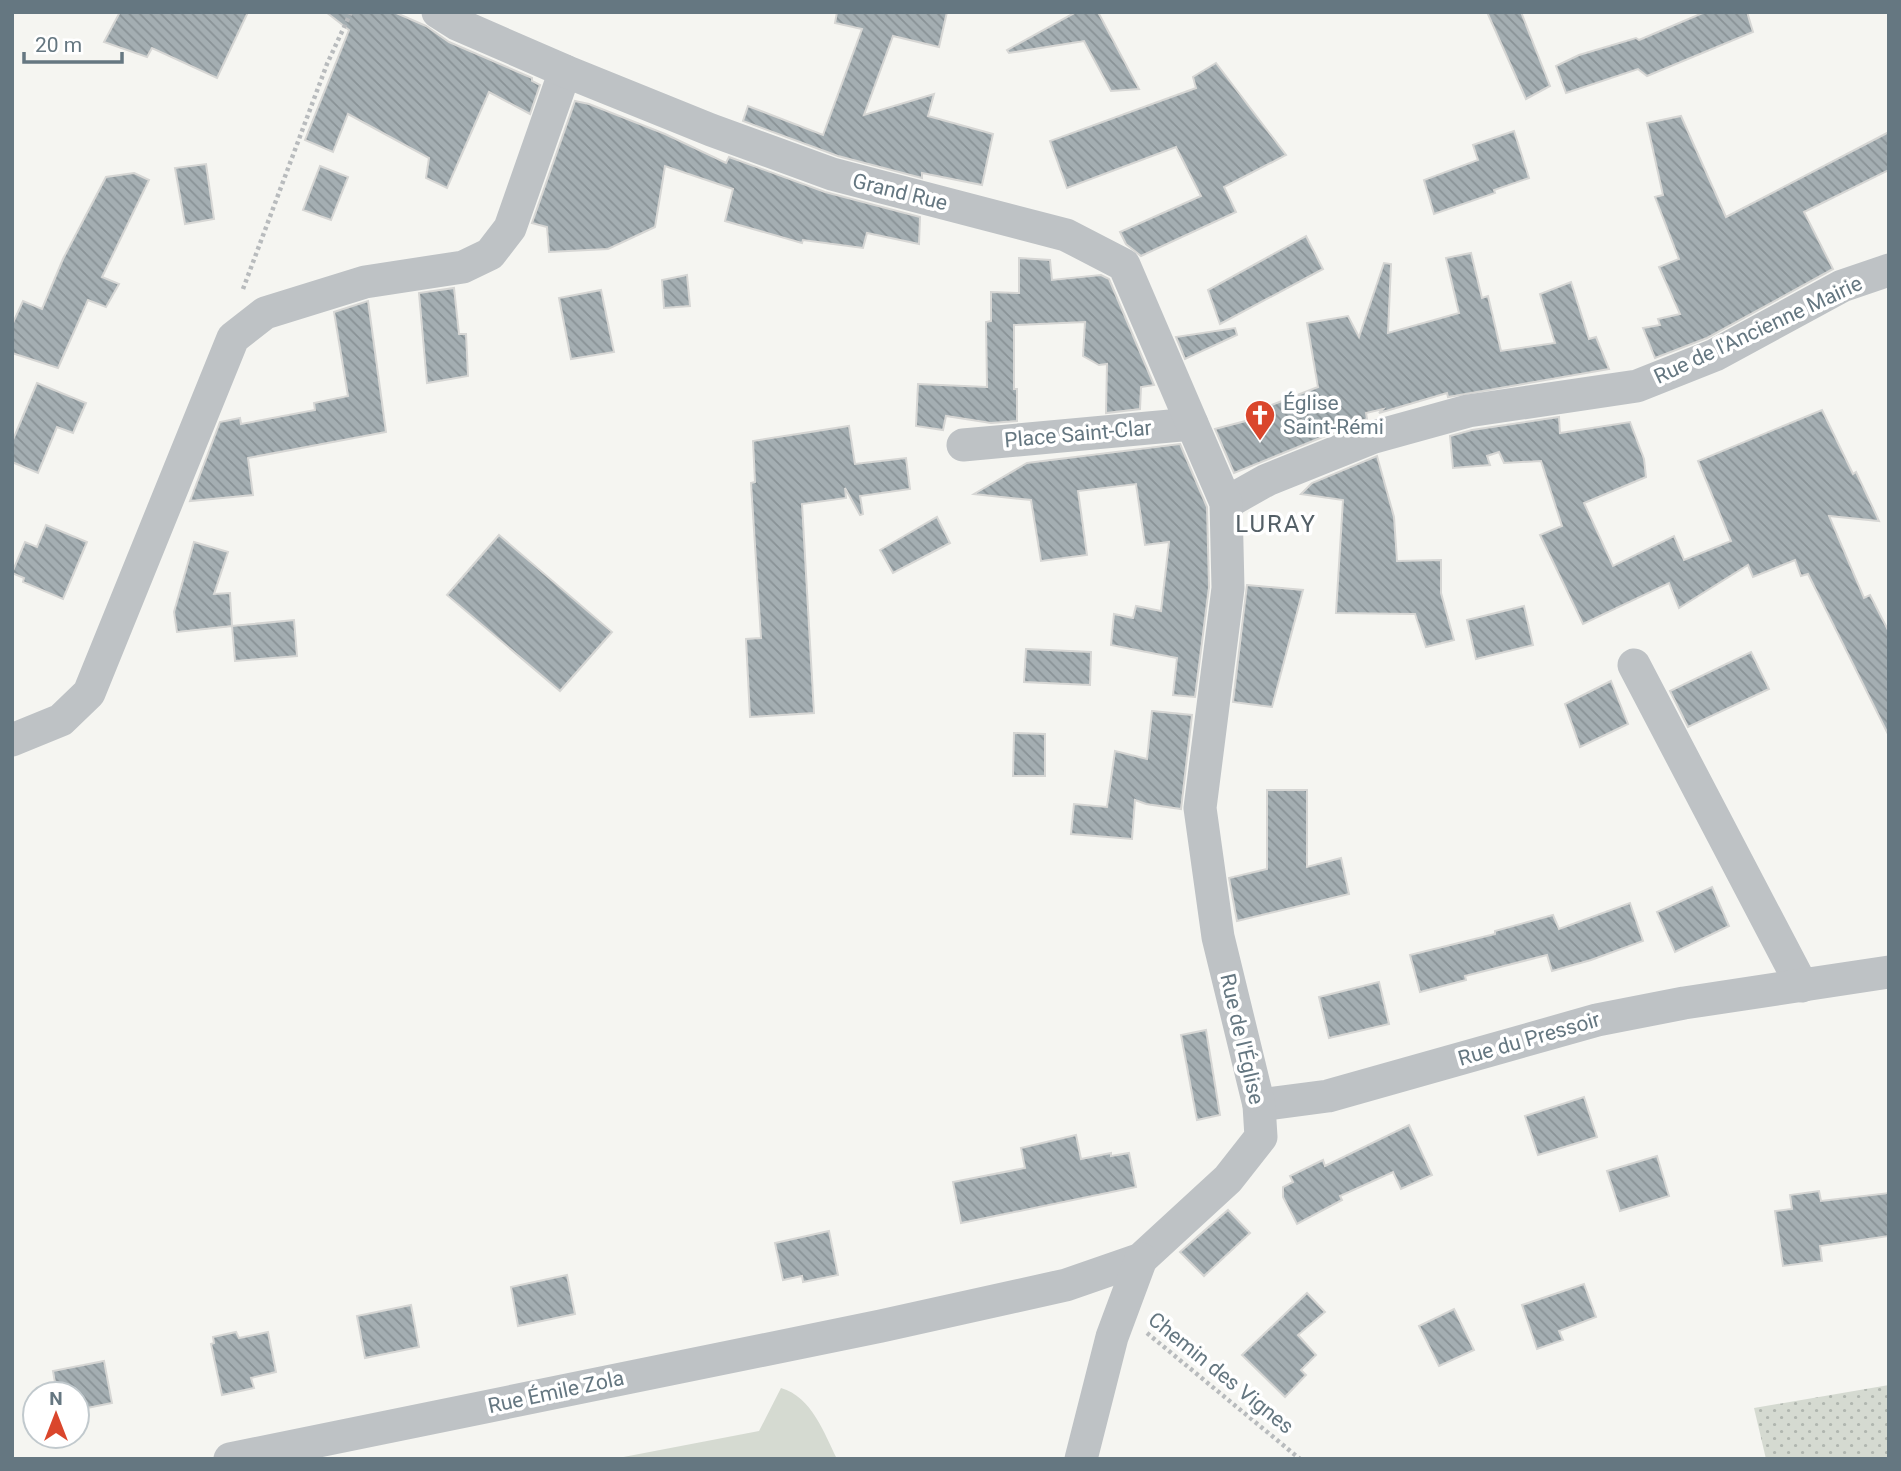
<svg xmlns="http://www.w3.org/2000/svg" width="1901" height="1471" font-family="Roboto,sans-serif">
<defs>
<pattern id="grass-dots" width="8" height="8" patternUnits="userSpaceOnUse" patternTransform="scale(1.75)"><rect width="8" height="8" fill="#d5dad1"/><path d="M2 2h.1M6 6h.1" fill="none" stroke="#b0b6af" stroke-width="1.8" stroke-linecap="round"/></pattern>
<pattern id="building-back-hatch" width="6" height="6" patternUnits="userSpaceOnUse" patternTransform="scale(1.75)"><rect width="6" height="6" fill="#a4aeb2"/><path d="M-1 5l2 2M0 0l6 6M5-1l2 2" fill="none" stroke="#899296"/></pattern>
</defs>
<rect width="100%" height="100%" fill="#f5f5f1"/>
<!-- grass -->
<path fill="url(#grass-dots)" d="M1889,1385V1459H1766L1754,1408Z"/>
<!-- green -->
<path fill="#d5dad1" d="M781,1388C812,1397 824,1433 837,1459H613L759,1431Z"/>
<!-- building -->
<g fill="url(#building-back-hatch)" stroke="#d6d6d4" stroke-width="2">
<path d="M120,12H248L217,78L152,48L147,57L104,42Z"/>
<path d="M326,12H394L426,26L449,42L532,78V81L540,85L530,114L489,92L447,188L426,178L429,158L348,114L333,152L305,140L349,30Z"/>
<path d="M837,12H947L939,47L893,36L864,115L934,94L928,116L993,134L982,185L922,173V178L838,156L743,121L748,106L823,135L862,29L835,23Z"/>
<path d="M1076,12H1098L1139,89L1111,91L1084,41L1009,53L1007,50Z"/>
<path d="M1487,12H1521L1550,86L1526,99Z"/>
<path d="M1705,12H1747L1753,32L1647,76L1638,69L1566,93L1556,66L1579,55L1636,38L1639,40Z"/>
<path d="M1216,63L1286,155L1224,187L1236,212L1141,256L1126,244L1120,232L1201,196L1176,147L1067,188L1050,141L1196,88L1193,77Z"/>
<path d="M575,101L589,104L665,134L726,163L729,157L825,192L920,217L919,244L867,233L863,248L803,240L802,243L725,221L733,189L665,166L655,227L608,249L549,252L547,227L532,223Z"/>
<path d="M1681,116L1726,217L1889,132V170L1804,212L1833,269L1707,338L1655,358L1643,328L1660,325L1658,319L1680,314L1659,267L1679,259L1655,197L1663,195L1647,123Z"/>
<path d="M1514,131L1529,178L1494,190L1495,193L1434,214L1424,180L1478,160L1473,145Z"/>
<path d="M206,164L214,219L185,224L175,168Z"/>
<path d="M320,166L348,177L331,220L303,210Z"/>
<path d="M134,173L149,180L102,277L119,284L106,307L88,300L58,368L12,353V325L23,301L42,309L63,259L106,177Z"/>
<path d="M1306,236L1323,269L1220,324L1208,290Z"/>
<path d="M1471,253L1482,298L1488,296L1501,351L1555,343L1540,294L1571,282L1589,339L1596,337L1609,369L1448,397L1447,393L1379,413L1383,409L1366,413L1367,419L1234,473L1215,429L1261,417L1269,406L1318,387L1307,323L1348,316L1359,337L1384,263L1391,264L1388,333L1459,313L1446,258Z"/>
<path d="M1019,258L1050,260L1052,280L1101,275L1109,279L1154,385L1141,387L1140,409L1106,413L1107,364L1099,365L1083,356L1085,322L1014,325V389H1017V421L991,423L946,416L943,430L916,426L918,384L987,387L986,322L991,321V292L1019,293Z"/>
<path d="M687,275L690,306L664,308L662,280Z"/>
<path d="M454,288L459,334H466L468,376L427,383L419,293Z"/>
<path d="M601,290L614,352L571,359L559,298Z"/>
<path d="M368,301L386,432L248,458L253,495L190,501L220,422L240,418L241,424L315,410L314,403L348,396L334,312Z"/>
<path d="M1235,328L1237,335L1185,359L1176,337Z"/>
<path d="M37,383L86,403L73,433L57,427L38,473L12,462V442Z"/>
<path d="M1822,410L1853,474L1856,472L1879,521L1829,516L1864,598L1870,595L1889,632V736L1808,574L1801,576L1795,560L1753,577L1748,565L1679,608L1669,583L1583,624L1540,535L1562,526L1541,461L1504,463L1499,452L1487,456L1490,465L1453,468L1450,436L1472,430L1559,417L1560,433L1630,422L1644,459L1646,477L1584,503L1613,566L1674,536L1684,560L1731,541L1698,461Z"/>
<path d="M849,426L855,464L906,458L910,489L860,496L863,514L860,515L845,488L846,498L802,504L814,713L750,717L746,639L761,638L751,483L755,482L753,441Z"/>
<path d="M1180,444L1207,507L1209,587L1195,697L1173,695L1177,658L1111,645L1114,614L1133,618L1136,606L1161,611L1169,542L1145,545L1136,484L1078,491L1087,555L1041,561L1031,500L974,494L1027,463Z"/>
<path d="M1377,456L1394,517L1397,561L1441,560V593L1454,640L1426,647L1415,614L1336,613L1343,500L1301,494L1312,483Z"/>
<path d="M937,517L950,543L893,573L880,550Z"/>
<path d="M46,525L87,542L63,599L23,582L24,578L12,573L25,542L37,547Z"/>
<path d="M499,535L612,632L560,691L447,595Z"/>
<path d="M194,542L228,552L214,594L230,593L232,626L177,632L174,612Z"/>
<path d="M1247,585L1303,590L1272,707L1233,702Z"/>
<path d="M1524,606L1533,645L1476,659L1467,620Z"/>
<path d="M294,620L297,656L235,661L232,626Z"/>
<path d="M1026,649L1091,652L1090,685L1024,682Z"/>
<path d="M1751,652L1769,689L1688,727L1670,691Z"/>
<path d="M1611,681L1628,724L1580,747L1565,704Z"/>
<path d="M1152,711L1192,715L1181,809L1146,804L1135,800L1132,839L1071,834L1074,804L1107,807L1115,751L1147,759Z"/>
<path d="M1014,733L1045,734V776H1013Z"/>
<path d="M1267,790H1307V867L1341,858L1349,894L1237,921L1229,878L1267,869Z"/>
<path d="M1712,887L1729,926L1675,952L1657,912Z"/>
<path d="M1630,903L1643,941L1591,960L1552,971L1547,955L1465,976L1466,980L1420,992L1410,955L1495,934V931L1553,915L1559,929Z"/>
<path d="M1379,982L1389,1024L1329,1038L1319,997Z"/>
<path d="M1206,1030L1220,1115L1197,1120L1181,1035Z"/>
<path d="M1584,1097L1597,1137L1538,1155L1525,1116Z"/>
<path d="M1409,1125L1432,1175L1401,1189L1393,1172L1340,1196L1342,1200L1297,1224L1283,1197V1187L1293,1182L1290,1176L1323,1160L1325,1166Z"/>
<path d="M1076,1135L1081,1159L1111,1153V1156L1129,1153L1136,1187L961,1223L953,1182L1025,1168L1021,1148Z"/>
<path d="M1657,1156L1669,1196L1620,1211L1607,1171Z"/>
<path d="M1819,1191L1821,1201L1889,1193V1236L1820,1246L1822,1261L1783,1266L1775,1211L1792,1209L1790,1195Z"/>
<path d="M1228,1210L1250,1233L1204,1276L1180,1252Z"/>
<path d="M829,1231L838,1275L803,1282L802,1276L783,1280L775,1243Z"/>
<path d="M567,1275L575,1314L518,1326L511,1287Z"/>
<path d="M1584,1284L1596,1317L1559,1331L1563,1340L1537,1349L1522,1305Z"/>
<path d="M1307,1293L1325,1312L1298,1335L1316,1355L1301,1370L1306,1375L1285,1397L1242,1355Z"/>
<path d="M411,1305L419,1347L365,1358L357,1316Z"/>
<path d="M1454,1309L1474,1350L1439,1366L1419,1326Z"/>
<path d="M236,1332L239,1338L268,1332L276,1372L251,1378L254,1388L222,1395L211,1344L214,1343L213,1337Z"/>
<path d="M104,1361L112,1403L77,1410V1394H57L53,1371Z"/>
</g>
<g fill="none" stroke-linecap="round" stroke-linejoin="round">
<!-- path -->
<g stroke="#b8bbbd" stroke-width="4.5" stroke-dasharray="3.5 3.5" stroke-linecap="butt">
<path d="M243,289L327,64L351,12"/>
<path d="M1147,1333L1300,1459"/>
</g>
<!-- minor -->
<g stroke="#bec2c5" stroke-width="33">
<path d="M963,445L1192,424"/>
<path d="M1226,503L1267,480L1374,437L1468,411L1637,386L1715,355L1842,286L1889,270"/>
<path d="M1634,665L1802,986"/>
<path d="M12,740L61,720L89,693L233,338L265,313L365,282L463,267L490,254L510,228L565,71"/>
<path d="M1259,1105L1328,1096L1597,1020L1684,1003L1889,972"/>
<path d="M230,1459L881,1326L1066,1285L1141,1259L1228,1179L1261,1137L1259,1105L1218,937L1200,808L1228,588L1226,503L1124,265L1066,235L832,174L711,130L565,71L457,24L438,12"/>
<path d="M1081,1459L1112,1337L1141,1259"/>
</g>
</g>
<!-- icons -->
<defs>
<g id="church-pin" transform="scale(1.575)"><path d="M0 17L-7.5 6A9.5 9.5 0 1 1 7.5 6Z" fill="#da462c" stroke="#fff"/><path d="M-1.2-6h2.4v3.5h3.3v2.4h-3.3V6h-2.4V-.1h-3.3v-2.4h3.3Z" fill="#fff"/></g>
</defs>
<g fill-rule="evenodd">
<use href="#church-pin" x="1260" y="415"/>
</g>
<g text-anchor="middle" stroke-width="7" stroke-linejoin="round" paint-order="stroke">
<!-- street labels -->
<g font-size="21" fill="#657781" stroke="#fff">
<text transform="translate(900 192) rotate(14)" y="7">Grand Rue</text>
<text transform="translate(1758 330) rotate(-25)" y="7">Rue de l'Ancienne Mairie</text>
<text transform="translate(1078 434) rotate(-5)" y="7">Place Saint-Clar</text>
<text transform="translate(1242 1039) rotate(77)" y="7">Rue de l'Église</text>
<text transform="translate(1529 1039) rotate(-16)" y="7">Rue du Pressoir</text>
<text transform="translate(1221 1373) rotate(39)" y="7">Chemin des Vignes</text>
<text transform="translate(556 1392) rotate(-12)" y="7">Rue Émile Zola</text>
</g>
<!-- poi labels -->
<g font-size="21" fill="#657781" stroke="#fff" text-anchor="start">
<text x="1283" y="410">Église<tspan x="1283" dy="24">Saint-Rémi</tspan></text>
</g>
<!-- quarter labels -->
<g font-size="24" letter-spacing="2" fill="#535f66" stroke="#fff">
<text x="1276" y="532">LURAY</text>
</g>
</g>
<!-- border -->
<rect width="1901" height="1471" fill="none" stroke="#657781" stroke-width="28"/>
<!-- north arrow -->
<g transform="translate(56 1415)"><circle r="33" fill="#ffffff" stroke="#c1c9cd" stroke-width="2"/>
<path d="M0-5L12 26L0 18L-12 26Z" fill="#da462c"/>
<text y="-10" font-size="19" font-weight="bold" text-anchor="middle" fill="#657781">N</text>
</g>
<!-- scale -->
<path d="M24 52v10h98v-10" fill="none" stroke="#657781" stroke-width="3.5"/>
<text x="35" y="52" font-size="21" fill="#657781" stroke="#ffffff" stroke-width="5" paint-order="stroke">20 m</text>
</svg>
